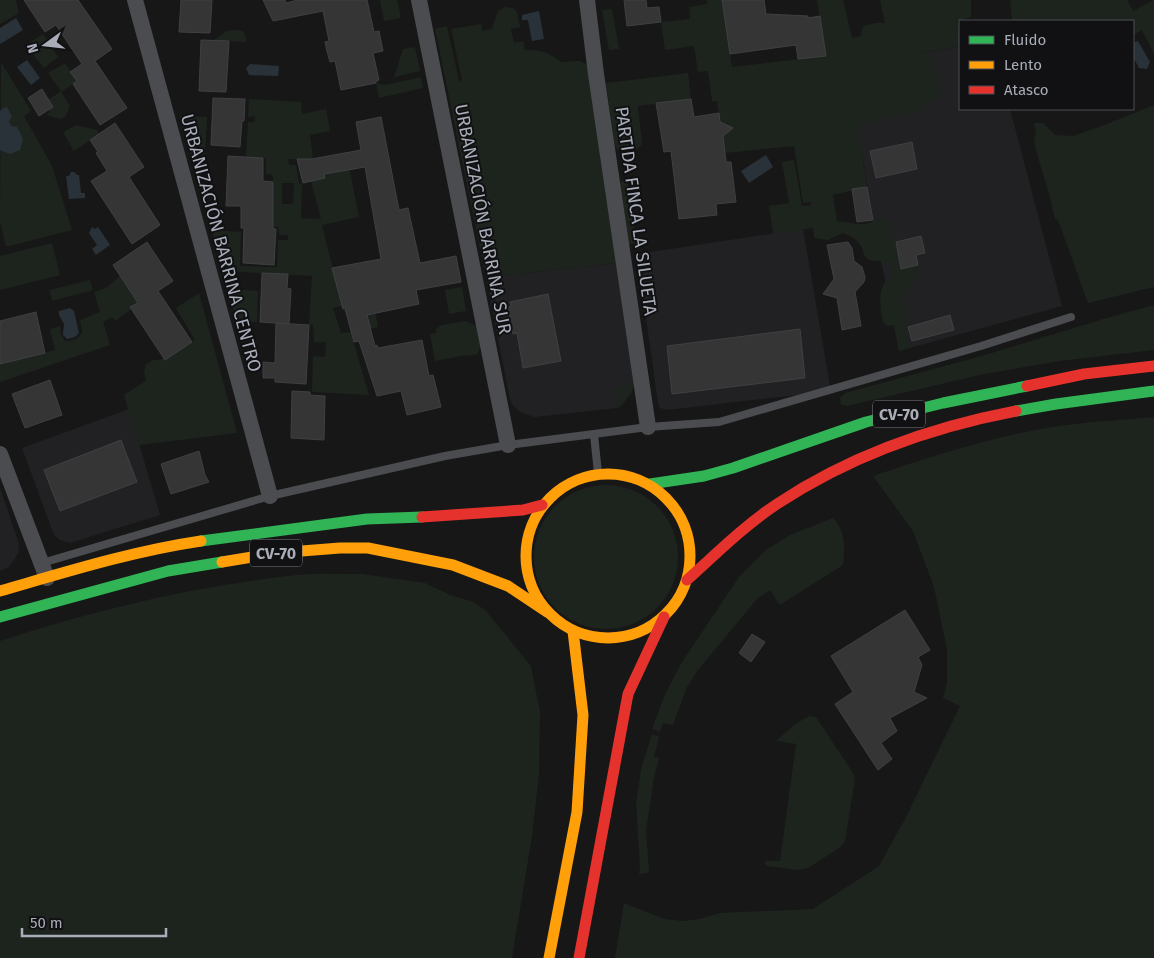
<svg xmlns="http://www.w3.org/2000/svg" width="1154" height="958" font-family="'Fira Sans',sans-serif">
<rect width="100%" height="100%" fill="#171717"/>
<!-- built -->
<g fill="#212123">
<path d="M960,46V109H1010L1062,306L899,351L873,220L848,67Z"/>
<path d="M803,229L831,391L667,410L660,408L658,403L637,254Z"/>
<path d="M617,263L634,383L632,392L622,405L618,408L534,417L520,412L514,407L510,400L486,277Z"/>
<path d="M129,409L160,515L70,543L60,540L54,535L22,448Z"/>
<path d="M0,488L19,544L18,553L12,563L9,567L0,571Z"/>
</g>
<!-- green -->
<g fill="#1d241e" fill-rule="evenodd">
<path d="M0,0H16L19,13L0,24Z"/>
<path d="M380,0H397L401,18L384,21Z"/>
<path d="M707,0H722L732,67L825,56L817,0H843L852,38L861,36L863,26L876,23H885L880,0H971V17L957,21L960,32V46L922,53L920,55L930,54L942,96L925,103V110L858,125L867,187L833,195L837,221C860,223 859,228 882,218L890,224L895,249L912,259L919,270L918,278L908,288L902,298L905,318L903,320L910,348L899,351L894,325L887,326L883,322C881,313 878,295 883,286C884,282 888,281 891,278L893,268L885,261C858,262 869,256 858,242C855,238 848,235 843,233L828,240L814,238L813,228L773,234L769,206L789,203L782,162L794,160L802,206L811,205V202L803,203L794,146L725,153L723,136L728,128L725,124L720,123L717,101H712L708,71L698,72L694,46L665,50L661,22L690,19L689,7L707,4Z"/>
<path d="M1010,0H1127L1133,11L1154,0V54L1142,30L1133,35V21H1012Z"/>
<path d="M505,7L513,8L517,12L520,27L511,29L514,43L523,41L525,50C541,50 549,52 561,62L580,61L591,66L617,263L486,277L435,29L447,26L459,81L462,80L451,29L481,24L483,31L492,29L498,11Z"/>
<path d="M612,9L619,49L609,50L602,10Z"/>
<path d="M239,30L244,32L247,42L213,40L227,31Z"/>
<path d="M43,34L58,57L44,68L26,45Z"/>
<path d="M415,47L420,71L394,77L403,49Z"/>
<path d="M1,62L31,111L24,116L52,166L72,230L6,247L0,222Z"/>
<path d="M65,63L77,81L61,92L70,106L66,116L60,119L46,115L50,112L45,102L61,91L48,73Z"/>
<path d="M688,73L691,99L638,106L642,144C636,153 623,155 615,147L606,83Z"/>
<path d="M421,77L423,88L379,98L376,83L385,85Z"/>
<path d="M249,99L301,102L302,114L326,109L330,131L310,135L313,159H288L289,165H296L299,184L302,183L301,218L321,219L311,181L322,167L348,162L359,217L322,225L342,306L333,308L341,333L351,332L344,310L354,308L368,273L378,327L351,333L369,395L312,392L313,356L325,357L326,342H314L313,325H309L312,276L223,271L212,230L241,232L240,266L277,267L278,240H288V235H279L278,227L266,226L273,217V175L266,174V158L246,157L248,122H255V116L248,117ZM282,183H294L293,204H282Z"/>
<path d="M1154,105V287L1088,303L1058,220L1055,219C1052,207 1050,196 1046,184C1042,168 1036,155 1034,138L1036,134L1034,123H1043L1055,135L1073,136L1102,126Z"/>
<path d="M180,116L207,117L205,154H191Z"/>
<path d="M76,125L97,130L99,134L74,151L64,134L65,131Z"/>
<path d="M627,178L636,243L629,244L620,183Z"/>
<path d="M52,243L60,275L0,290V256Z"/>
<path d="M120,276L138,304L115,321L112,317L103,322L110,345L0,382V363L55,350L50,329L60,326L61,335L65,341C73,341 78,339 82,333L80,320L100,312L94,292L106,288Z"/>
<path d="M90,280L93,290L52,301L50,290Z"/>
<path d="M462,287L466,311L449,314L445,290Z"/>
<path d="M228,289L258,291L257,322L236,321Z"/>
<path d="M199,293L237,433L139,445L124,395L146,381L144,371L146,364L153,360H160L195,340L176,308Z"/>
<path d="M1154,305V350L1060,361L984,374L847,406L841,404L840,398L845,393L985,355L1103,319Z"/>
<path d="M466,321L478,327L481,343L478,354L468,356L467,355L435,361L430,334L436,333V329L442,325Z"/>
<path d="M633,381L634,383L632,392L619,407L614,390L624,388Z"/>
<path d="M1154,417V958H615L624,903L664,919L682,921L700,919L720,913L813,909L879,866L906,817L960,706L943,698L947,683V649L934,587L913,531L873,476C936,455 1000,434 1066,425C1095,421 1125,420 1154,417Z"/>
<circle cx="606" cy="557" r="72"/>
<path d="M833,518C846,532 845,547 843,565L780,605L770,590L757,599L698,670L687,687L673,725L663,723L660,732L652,729L666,692L682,662L739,577L767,549L779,542L790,535Z"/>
<path d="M362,574L425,583L450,595L474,602L486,611L531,666L540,712L539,775L532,836L512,958H0V641C96,609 196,586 297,575C318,573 340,574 362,574Z"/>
<path d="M809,716L816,717L853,773L855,779L845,841L842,846L808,868L798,870L767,866L765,864V861H780L796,744L777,741L778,739L797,723Z"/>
<path d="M652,734L659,737L654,757L659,758L654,778L646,830L649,871L647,873L639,874L640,867L636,803L641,769Z"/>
</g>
<!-- water -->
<g fill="#2a3239">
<path d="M539,11L544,39L532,41L528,20H522V15Z"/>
<path d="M16,18L23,30L0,44V28Z"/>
<path d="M1138,41L1150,62L1147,69L1139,68L1133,57V43Z"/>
<path d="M27,60L40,78L31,85L17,67Z"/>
<path d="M250,64L279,66L278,76L249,75L246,68Z"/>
<path d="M7,107L12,117L9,121L11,126L17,127L23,139L20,150L10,154L0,150V111L2,109Z"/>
<path d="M766,155L773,167L749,183L741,171Z"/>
<path d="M71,172H74L77,175H79L81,193H85V198L69,199L66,176H69Z"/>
<path d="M92,227L95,229L98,227L110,245L96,255L92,249L97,245L89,233Z"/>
<path d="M70,308L74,311L79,333L75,337L67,339L63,335L64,324L59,315V311Z"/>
</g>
<!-- building -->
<g fill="#353536" stroke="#3f4043">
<path d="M24,0H78L112,49L95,61L127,108L100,125L73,84L77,81L70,72L82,64L56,25L45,32Z"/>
<path d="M181,0H212L210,33L179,32Z"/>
<path d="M263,0H285L286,3L298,0H367L374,32L379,31L383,51L373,53L379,80L376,81V83L341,90L335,61L330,62L327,51L325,42L329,41L323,11L273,21Z"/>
<path d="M624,0H646L647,8L659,7L661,22L627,26Z"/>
<path d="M722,0H764L766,14L808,16V18L820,16L826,56L798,59L796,45L730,54Z"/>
<path d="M201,40L229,41L226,92L199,91Z"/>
<path d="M42,89L53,107L39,116L28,98Z"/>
<path d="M213,98L245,99L244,121H242L240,147L211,145Z"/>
<path d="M691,99L694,117L719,113L720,122L733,128L723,136L726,162H731L736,202L716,204L717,215L679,219L671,151L664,152L656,103Z"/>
<path d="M381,117L399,210L408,208L420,263L456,256L461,282L416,290L419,304L367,315L375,346L377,345L378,348L422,340L429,376L433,375L441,407L407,415L401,391L377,396L359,341L354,342L345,308L343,309L332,268L381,259L365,167L324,174L325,178L303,183L297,159H312L361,150L356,122Z"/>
<path d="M115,123L144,167L129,177L160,225L132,244L91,181L107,171L96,153L98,152L90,140Z"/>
<path d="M912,142L917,169L876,178L870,151Z"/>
<path d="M228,156L263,158V181L273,182V229H276L274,265L243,263L244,228H241V206H226Z"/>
<path d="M867,187L873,220L857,222L852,189Z"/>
<path d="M921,236L925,253L916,255L918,265L901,269L896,242Z"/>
<path d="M147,242L173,281L158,291L192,342L165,360L130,307L138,303L113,265Z"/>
<path d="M848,242L852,248L854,261L862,267L865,277L864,282L855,292L861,326L842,330L837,298L823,294L834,279L827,245Z"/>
<path d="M262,273L288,274L287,288L291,289L289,324L260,322Z"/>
<path d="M548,294L561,361L523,368L517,333L513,334L508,307L511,306L510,302Z"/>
<path d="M36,312L45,353L0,364V321Z"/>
<path d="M950,315L954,330L912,341L908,327Z"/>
<path d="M276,323L309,325L306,384L275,382V378H263V362L275,363Z"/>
<path d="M800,329L805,378L672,394L667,346Z"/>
<path d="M50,380L62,415L25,428L12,394Z"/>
<path d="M292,391L310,392V395L325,396L324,440L291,438Z"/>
<path d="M121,440L137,482L60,511L44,470Z"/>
<path d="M199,451L205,475L209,482L171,494L161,464Z"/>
<path d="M905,610L930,650L918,657L922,665L914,692L927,698L890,718L897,731L881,743L892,759L878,770L835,704L853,692L831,656Z"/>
<path d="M752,634L765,642L751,662L739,653Z"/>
</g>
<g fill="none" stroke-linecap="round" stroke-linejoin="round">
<!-- lane -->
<g stroke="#4b4c50" stroke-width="8">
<path d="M594,435L598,473"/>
<path d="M42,563L270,496L445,456L508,445L648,427L719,422L981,346L1071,317"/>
</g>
<!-- street -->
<g stroke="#4b4c50" stroke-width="16">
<path d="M135,0L270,496"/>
<path d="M419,0L508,445"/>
<path d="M587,0L596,74L648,427"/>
<path d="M0,454L47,578"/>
</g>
<!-- fast -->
<g stroke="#30b455" stroke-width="11">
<path d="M1016,411L1056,404L1154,391"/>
<path d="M650,484L704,476L733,468L866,422L943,403L1027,386"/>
<path d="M201,541L367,519L422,517"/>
<path d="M0,617L168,571L222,562"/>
</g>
<!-- slow -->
<g stroke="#ff9f0a" stroke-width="11">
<circle cx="608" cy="556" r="82"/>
<path d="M222,562L276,553L340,548H368L453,565L508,586L547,612"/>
<path d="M0,591C66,572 133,551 201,541"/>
<path d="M549,958L577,812L583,715L573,631"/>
</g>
<!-- jam -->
<g stroke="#e5322d" stroke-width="11">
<path d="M1027,386L1084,374L1154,366"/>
<path d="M422,517L523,510L542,505"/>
<path d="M687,580C716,554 744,526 777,504C848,457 932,427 1016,411"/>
<path d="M579,958L628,694L664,617"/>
</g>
</g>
<g text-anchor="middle" stroke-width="4" stroke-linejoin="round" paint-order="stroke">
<!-- shield labels -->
<g fill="#111113" stroke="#7b7e86" stroke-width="1">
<rect x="873" y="400.5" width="52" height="27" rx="4"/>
<rect x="250" y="539.5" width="52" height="27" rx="4"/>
</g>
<g font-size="16" font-weight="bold" fill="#a8adb8">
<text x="899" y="420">CV-70</text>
<text x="276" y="559">CV-70</text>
</g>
<!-- street labels -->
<g font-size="18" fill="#a8adb8" stroke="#111113">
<text transform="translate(636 211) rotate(82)" y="6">PARTIDA FINCA LA SILUETA</text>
<text transform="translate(483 219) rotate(79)" y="6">URBANIZACIÓN BARRINA SUR</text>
<text transform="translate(221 243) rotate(75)" y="6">URBANIZACIÓN BARRINA CENTRO</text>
</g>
</g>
<!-- legend -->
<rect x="959" y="20" width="175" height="90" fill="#111113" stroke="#4d4f55"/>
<rect x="969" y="36" width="25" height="8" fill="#30b455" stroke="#4d4f55"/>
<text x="1004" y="45" font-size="15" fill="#a8adb8">Fluido</text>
<rect x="969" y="61" width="25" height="8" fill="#ff9f0a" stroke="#4d4f55"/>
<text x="1004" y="70" font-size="15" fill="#a8adb8">Lento</text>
<rect x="969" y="86" width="25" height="8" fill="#e5322d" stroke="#4d4f55"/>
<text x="1004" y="95" font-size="15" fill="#a8adb8">Atasco</text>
<!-- north arrow -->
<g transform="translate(45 45) rotate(255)" stroke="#111113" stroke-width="4" paint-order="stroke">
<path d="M0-4L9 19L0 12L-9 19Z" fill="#a8adb8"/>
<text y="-8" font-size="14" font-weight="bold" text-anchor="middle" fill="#a8adb8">N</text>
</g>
<!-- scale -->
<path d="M22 928v8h144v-8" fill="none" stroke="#a8adb8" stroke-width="2.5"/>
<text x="30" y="928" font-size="15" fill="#a8adb8" stroke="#111113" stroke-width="4" paint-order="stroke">50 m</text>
</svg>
